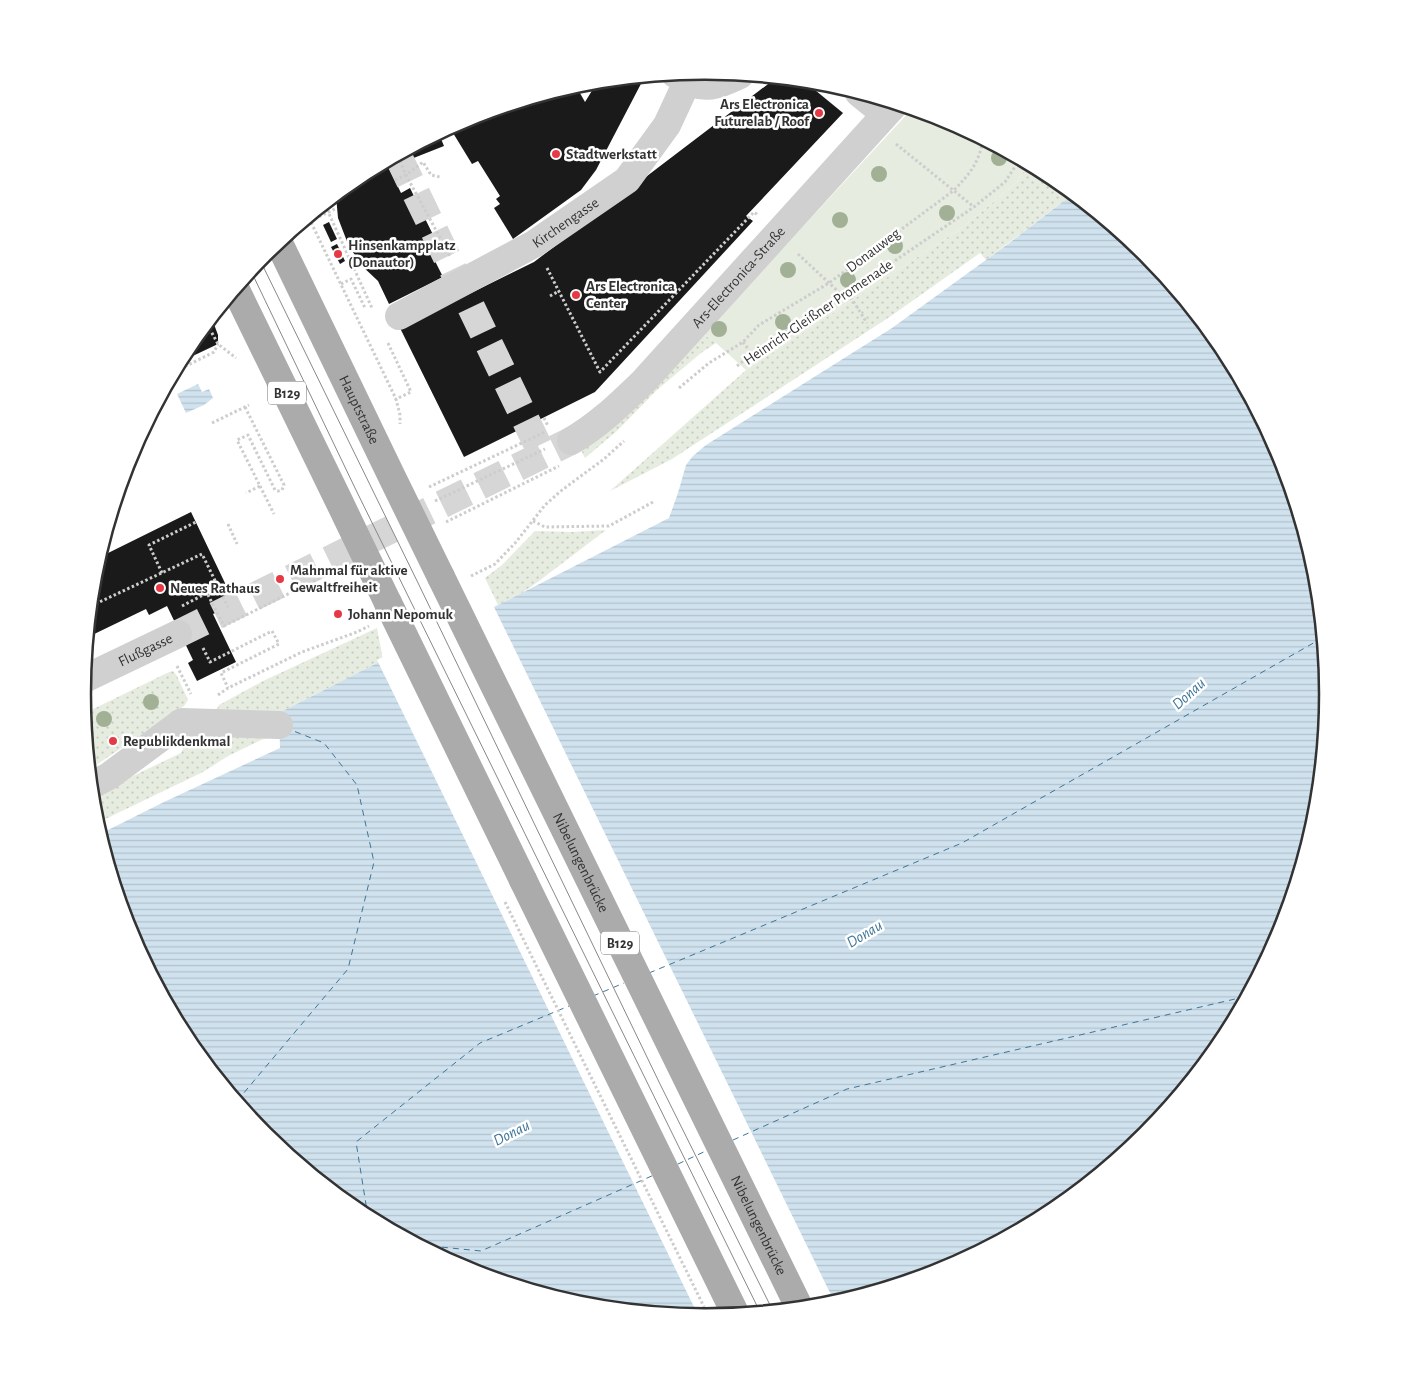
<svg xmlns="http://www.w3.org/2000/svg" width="1412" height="1389" font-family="'Alegreya Sans',sans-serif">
<defs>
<pattern id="grass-dots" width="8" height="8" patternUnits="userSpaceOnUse" patternTransform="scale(1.25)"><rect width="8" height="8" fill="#e6ecdf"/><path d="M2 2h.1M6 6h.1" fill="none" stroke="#c6cbc0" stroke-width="1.8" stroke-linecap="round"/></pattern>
<pattern id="water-rules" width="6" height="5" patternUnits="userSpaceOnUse" patternTransform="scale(1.25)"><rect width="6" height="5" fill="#cfe2ee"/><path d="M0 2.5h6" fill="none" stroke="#b2c2cd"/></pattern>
</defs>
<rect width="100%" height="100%" fill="#fff"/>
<!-- grass -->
<g fill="url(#grass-dots)">
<path d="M1029,164L1052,176L1073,194L986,260L980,253L891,316L672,459L610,491L746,370L963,227L1015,184Z"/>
<path d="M703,334L716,343L701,353L657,390L617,431L585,458L581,450Z"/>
<path d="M606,530L539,581L522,593L498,605L485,578L502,565L535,531L572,532Z"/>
<path d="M377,628L383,660L279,713V734L261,740L228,756L203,772L97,823L95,816L93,795L181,753L198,717L217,709L219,705L263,681Z"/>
<path d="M173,671L177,676L188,700L184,706L90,769L85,713L167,673Z"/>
</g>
<!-- park -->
<path fill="#e6ecdf" d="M912,109L945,119L1029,164L1015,184L963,227L746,370L716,343L703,334Z"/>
<!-- water -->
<g fill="url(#water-rules)">
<path d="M1073,194L1147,254L1224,348L1282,456L1317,573L1329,695L1317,816L1282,933L1224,1041L1146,1135L1052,1213L944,1270L827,1306L706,1318L584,1306L467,1270L360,1213L265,1135L188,1041L130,933L100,834L164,802L280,748L279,713L383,660L498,605L669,518L678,493L686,465L693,456L706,445L892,328L1008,244Z"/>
<path d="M198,384L202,392L209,389L213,398L204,405L186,413L177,394Z"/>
</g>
<!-- pier -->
<path fill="#fff" d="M493,605L835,1303L827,1306L706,1318L699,1317L377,660Z"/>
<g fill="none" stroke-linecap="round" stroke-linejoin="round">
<!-- ferry -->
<g stroke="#3f7597" stroke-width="1" stroke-dasharray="6 5" stroke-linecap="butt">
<path d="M649,973L962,843L1324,637"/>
<path d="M593,996L624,983"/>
<path d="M237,1101L348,969L374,862L357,785L324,743L291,730"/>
<path d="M733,1140L847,1089L1248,996"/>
<path d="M678,1164L708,1150"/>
<path d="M368,1217L356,1142L480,1043L569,1006"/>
<path d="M420,1245L481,1251L654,1175"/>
</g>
</g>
<!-- building -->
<g fill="#1a1a1a">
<path d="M648,77L647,80L644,78L596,170L581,190L513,239L494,208L500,204L496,199L500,196L478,161L472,164L450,128L468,119L576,86L585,102L593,89L588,86L590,83Z"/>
<path d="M776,78L804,81L843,113L746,216L753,221L595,392L464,457L400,328L534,262Z"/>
<path d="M439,134L444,146L406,161L403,153Z"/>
<path d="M386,162L401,193L410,188L442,253L433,257L443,277L389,304L378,281L361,265L348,244L338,218L336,196L360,176Z"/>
<path d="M329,222L337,239L331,242L323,225Z"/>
<path d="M337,244L345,261L340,264L331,247Z"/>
<path d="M212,319L218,335V344L180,362L188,348Z"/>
<path d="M191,512L235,604L213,614L236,662L197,681L188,663L193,660L167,606L149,615L146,609L88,637L95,573L100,557Z"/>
</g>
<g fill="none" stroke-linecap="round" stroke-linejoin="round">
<!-- minor-tunnel -->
<g stroke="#d6d6d6" stroke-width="28" stroke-dasharray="28 14" stroke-linecap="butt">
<path d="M398,156L543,456"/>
<path d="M178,634L571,441"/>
</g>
<!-- path -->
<g stroke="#cdcdcd" stroke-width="3" stroke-dasharray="2.5 2.5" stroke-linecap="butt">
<path d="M896,144L974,207"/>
<path d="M398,156L406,175L450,256"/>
<path d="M395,180L406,175L423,162L431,175L440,177"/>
<path d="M325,205L372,308"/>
<path d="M309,218L396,399"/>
<path d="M310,221L337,208"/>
<path d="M798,254L843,296"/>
<path d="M547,268L600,372L754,212L758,215"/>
<path d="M341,284L351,279L365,308"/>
<path d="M848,293L867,323"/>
<path d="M550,296L559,291"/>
<path d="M207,324L218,344L236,358"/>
<path d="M199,334L204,332L203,330"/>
<path d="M743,342L752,354"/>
<path d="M388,343L411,392L396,399L400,415V424"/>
<path d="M737,366L752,354L843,296L974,207L1005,182L1020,159"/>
<path d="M176,371L214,352L218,344"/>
<path d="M679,388L709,363L743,342L759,325L829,283L953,191C970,174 979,163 983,139"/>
<path d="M245,407L284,485L282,490L278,491L275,490L248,435L237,440L260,486L246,493"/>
<path d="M544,418L548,426"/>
<path d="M212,423L249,405"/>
<path d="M260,486L274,514"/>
<path d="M429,487L545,432"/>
<path d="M435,501L545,449"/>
<path d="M533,521L545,527L609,526L653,502"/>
<path d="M446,522L559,466"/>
<path d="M228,524L237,544"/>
<path d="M162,573L149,545L196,522"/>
<path d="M471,576L495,564L516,542L545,505L562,490L604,459L624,441"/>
<path d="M91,606L202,554L228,607"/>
<path d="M182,606L207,593L224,626L340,568"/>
<path d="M203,648L210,662L272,631L279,644L221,673L228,688"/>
<path d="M177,666L191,694"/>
<path d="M218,695L228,688L302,652L357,632L369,626"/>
</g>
<!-- minor -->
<g stroke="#d0d0d0" stroke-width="28">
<path d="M675,74C701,92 714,87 740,75"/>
<path d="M859,93L885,114"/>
<path id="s1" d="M399,316L534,244L627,180L667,125L687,82"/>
<path id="s2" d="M571,441C599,425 621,403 644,381L895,104"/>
<path id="s3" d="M84,679L178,634"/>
<path d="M92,785L109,776L182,722L279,725"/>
</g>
<!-- major -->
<g stroke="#ababab" stroke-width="28">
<path id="s4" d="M279,243L392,477L441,577"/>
<path d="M236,290L337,497L388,603"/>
<path d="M523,880L736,1315"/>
</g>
<!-- tram -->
<g stroke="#888" stroke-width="1">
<path d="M260,260L420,587L660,1084L773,1311"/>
<path d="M251,271L355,488L760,1312"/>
</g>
<!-- path-bridge -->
<path stroke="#cdcdcd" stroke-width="3" stroke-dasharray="2.5 2.5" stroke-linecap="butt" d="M505,902L709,1317"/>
<!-- major-bridge -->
<g stroke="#ababab" stroke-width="28">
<path id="s5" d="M441,577L800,1309"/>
<path d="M388,603L523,880"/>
</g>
</g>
<!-- trees -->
<g fill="#a2b095">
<circle cx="999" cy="158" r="8"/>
<circle cx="879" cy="174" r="8"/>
<circle cx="947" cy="213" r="8"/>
<circle cx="840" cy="220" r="8"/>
<circle cx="895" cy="246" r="8"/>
<circle cx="788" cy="270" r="8"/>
<circle cx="848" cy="280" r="8"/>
<circle cx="783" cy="322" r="8"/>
<circle cx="719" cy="329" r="8"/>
<circle cx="151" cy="702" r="8"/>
<circle cx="104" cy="719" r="8"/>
</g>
<!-- markers -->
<g fill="#e63946" stroke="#fff" stroke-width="2">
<circle cx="819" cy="113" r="5"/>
<circle cx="556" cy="154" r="5"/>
<circle cx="338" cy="254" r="5"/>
<circle cx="576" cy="295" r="5"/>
<circle cx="280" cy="579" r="5"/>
<circle cx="160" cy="588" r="5"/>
<circle cx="338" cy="614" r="5"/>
<circle cx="113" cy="741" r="5"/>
</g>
<g text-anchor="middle" stroke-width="5" stroke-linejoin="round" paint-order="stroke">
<!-- shield labels -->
<g fill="#fff" stroke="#707070" stroke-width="1">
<rect x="268" y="381.5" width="38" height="23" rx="4"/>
<rect x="601" y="931.5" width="38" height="23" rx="4"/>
</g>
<g font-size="14" font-weight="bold" fill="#333">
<text x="287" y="398">B129</text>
<text x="620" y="948">B129</text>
</g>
<!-- poi labels -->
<g font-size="15" font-weight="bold" fill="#333" stroke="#fff" text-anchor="start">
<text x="809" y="109" text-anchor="end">Ars Electronica<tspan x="809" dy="17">Futurelab / Roof</tspan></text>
<text x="566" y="159">Stadtwerkstatt</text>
<text x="348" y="250">Hinsenkampplatz<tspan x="348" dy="17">(Donautor)</tspan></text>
<text x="586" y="291">Ars Electronica<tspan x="586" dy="17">Center</tspan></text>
<text x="290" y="575">Mahnmal für aktive<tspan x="290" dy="17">Gewaltfreiheit</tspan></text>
<text x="170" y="593">Neues Rathaus</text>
<text x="348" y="619">Johann Nepomuk</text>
<text x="123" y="746">Republikdenkmal</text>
</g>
<!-- street labels -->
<g font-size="15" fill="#333" stroke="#fff">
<text dy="5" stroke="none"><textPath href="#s1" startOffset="191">Kirchengasse</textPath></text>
<text transform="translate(873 250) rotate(-37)" y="5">Donauweg</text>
<text dy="5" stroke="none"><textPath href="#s2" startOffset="235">Ars-Electronica-Straße</textPath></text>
<text transform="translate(818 312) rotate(-34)" y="5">Heinrich-Gleißner Promenade</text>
<text dy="5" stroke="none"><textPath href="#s4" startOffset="185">Hauptstraße</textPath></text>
<text dy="5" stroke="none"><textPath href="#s3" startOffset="68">Flußgasse</textPath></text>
<text dy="5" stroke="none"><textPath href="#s5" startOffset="318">Nibelungenbrücke</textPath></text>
<text dy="5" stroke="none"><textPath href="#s5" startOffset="722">Nibelungenbrücke</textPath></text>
</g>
<!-- water labels -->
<g font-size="16" font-style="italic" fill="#3f7597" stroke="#fff">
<text transform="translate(1188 693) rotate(-42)" y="6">Donau</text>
<text transform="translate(864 933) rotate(-31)" y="6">Donau</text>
<text transform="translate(511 1132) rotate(-27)" y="6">Donau</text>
</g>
</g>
<!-- crop -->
<path d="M0 0H1412V1389H0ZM91 694a614 614 0 1 1 1228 0a614 614 0 1 1-1228 0Z" fill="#fff" fill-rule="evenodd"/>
<path fill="none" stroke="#333" stroke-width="2.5" d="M91 694a614 614 0 1 1 1228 0a614 614 0 1 1-1228 0Z"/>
</svg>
